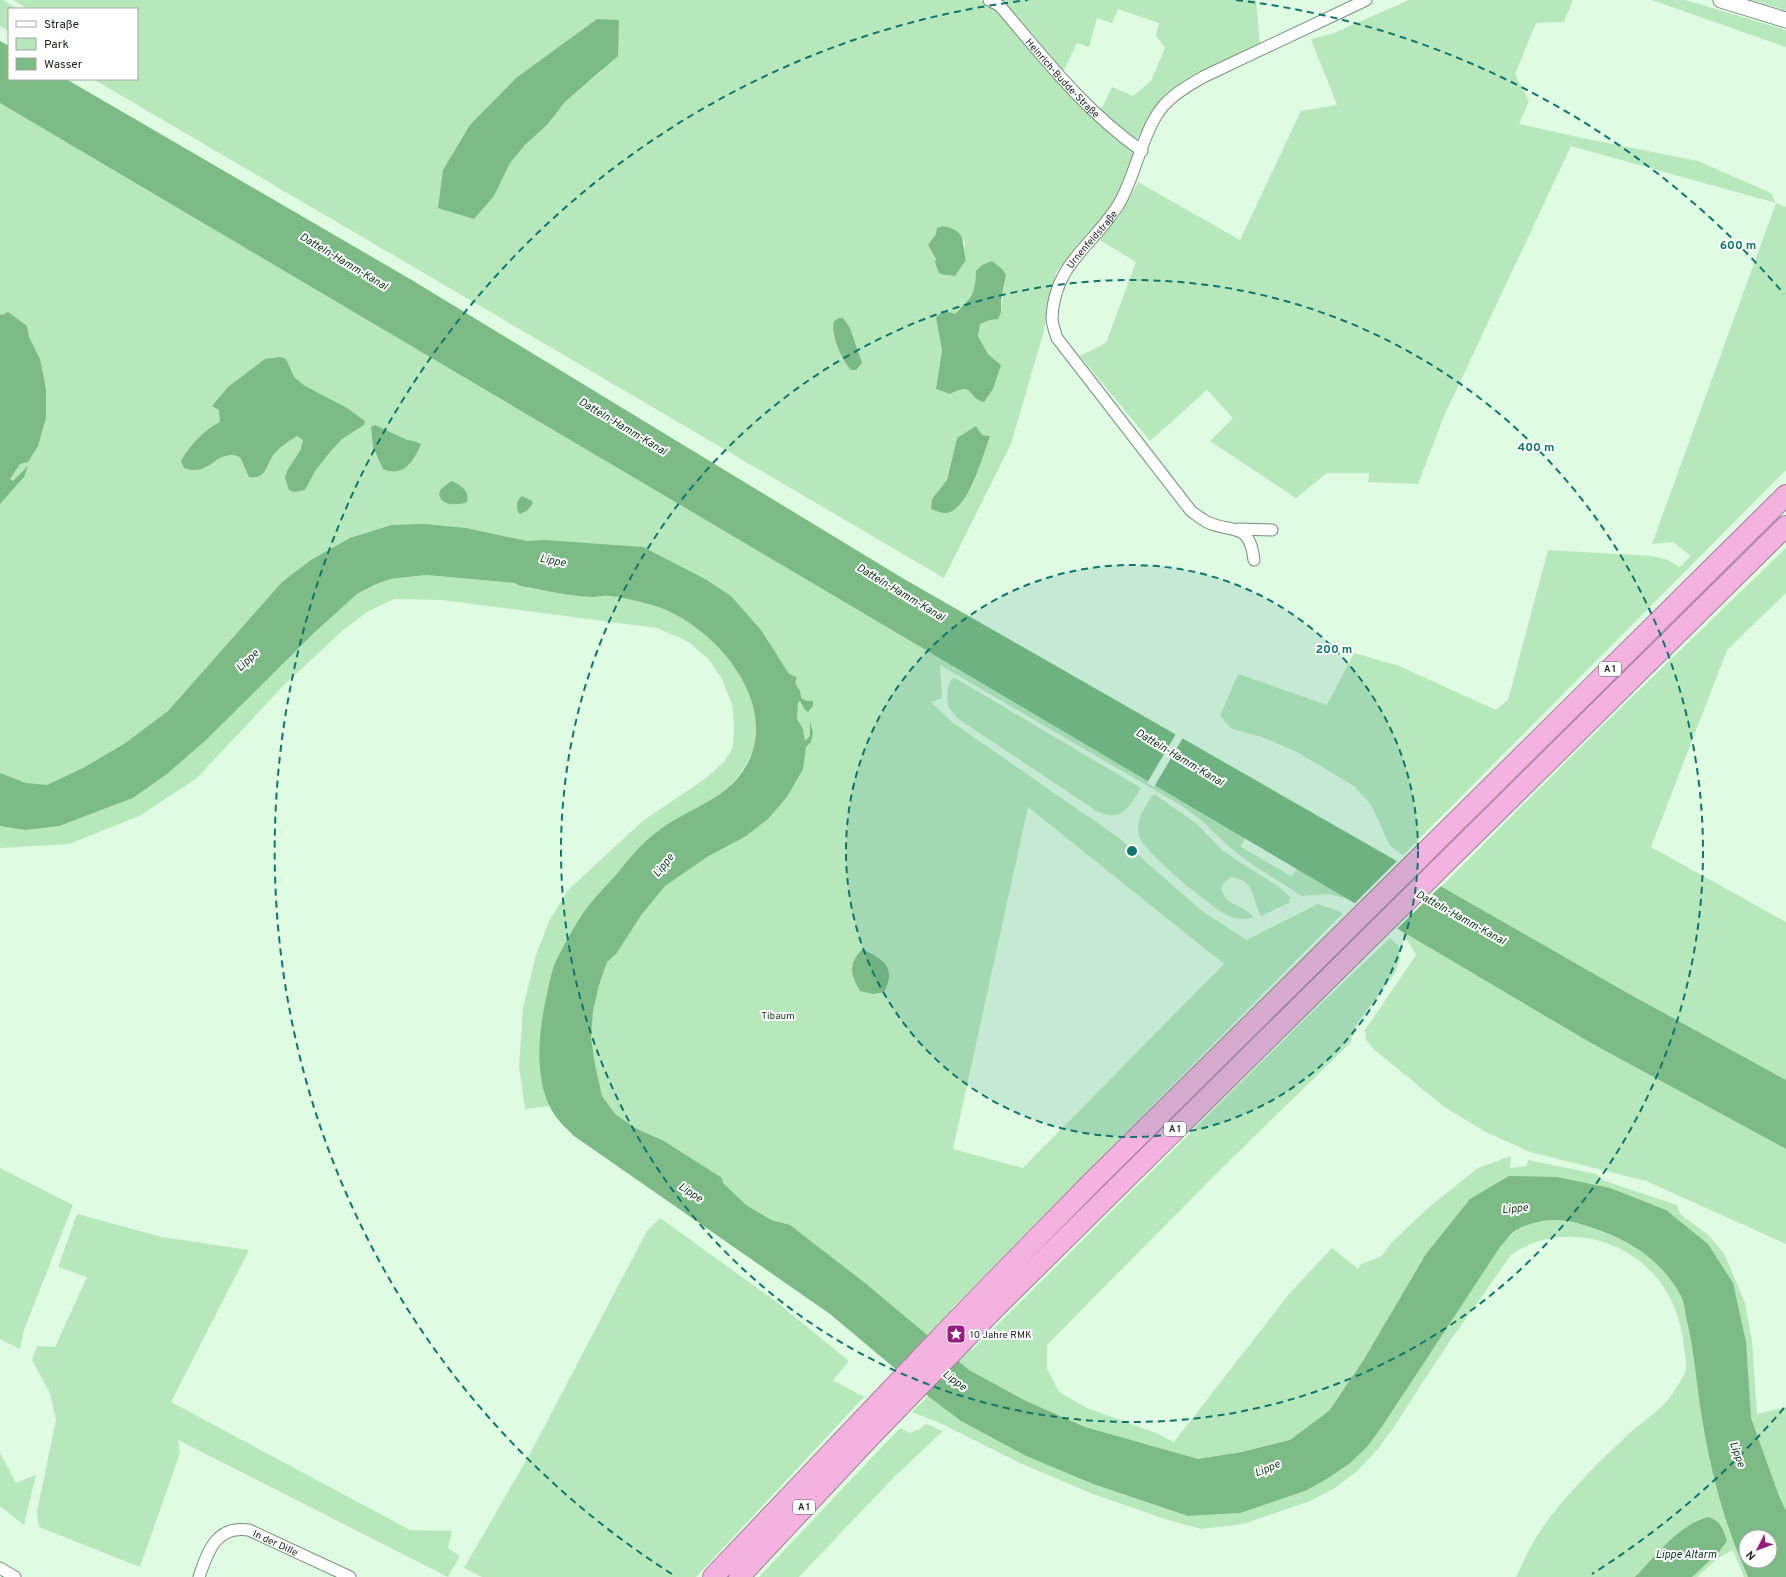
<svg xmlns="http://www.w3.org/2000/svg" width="1786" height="1577" font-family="Overpass,sans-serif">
<rect width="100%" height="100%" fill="#dffbe2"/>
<!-- green -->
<g fill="#b7e8bc" fill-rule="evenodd">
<path d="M0,0H3L18,9H9V31L0,26Z"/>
<path d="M13,0H979L998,9L1076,101L1108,131L1134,152V155L1126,181L1106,218L1056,272L1043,334L1011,444L944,578L93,79H137V9H28ZM619,20L618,36L601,72L565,102L547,125L525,145L510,163L494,196L438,208ZM936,234L965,241L964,252L966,260L955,276H949L938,268L935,262L936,259L928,245ZM976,271L1006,275C1004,287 1002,310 998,319L990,320L980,324L978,336L988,354L1001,365L979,401C967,388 965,386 949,394L936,389L942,350L936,318L955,314L967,302L975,289ZM982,435L989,436L972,485L932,499L947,480L957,438Z"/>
<path d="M999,0H1256L1260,45L1167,93L1135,141L1096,111L1103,106L1112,87L1133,96L1151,81L1165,48L1156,36L1159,23L1118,9L1112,23L1097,18L1089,47L1077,43L1062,74Z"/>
<path d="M1409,0H1573L1564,22L1536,23L1515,74L1529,101L1519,124L1582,138L1698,161L1771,193L1776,203L1786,207V470L1403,855L1390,846L1371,805L1354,786L1297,752L1262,737L1232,729L1220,716L1238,674L1327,705L1354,653L1399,666L1496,710L1508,700L1548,550L1652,556L1668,560L1680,567L1691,556L1673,542L1652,544L1776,203L1571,146L1444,416L1418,484L1368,482L1369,473H1327L1296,498L1210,441L1233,418L1207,390L1150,441L1080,356L1106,343L1136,262L1100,240L1119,217L1138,182L1240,240L1301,111L1337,105L1311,39L1334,33Z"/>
<path d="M1652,0H1685L1776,27L1786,30V47Z"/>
<path d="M1752,0H1786V10Z"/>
<path d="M0,103L1245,838L1241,847L1291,876L1297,869L1345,896L1344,898L1329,894L1302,896L1250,863L1228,846L1200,819L1182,806L940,665L942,698L931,702L952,722L1119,838L1202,911L1247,940L1318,904L1343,913L951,1309L953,1311L940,1325L972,1350L1305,1019L1390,938L1399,946L1400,959L1395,973L1355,1026L1351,1042L1218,1172L1047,1345V1369L1059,1392L1087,1408L1156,1433L1174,1442L1289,1294L1332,1248L1358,1269L1361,1264L1382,1256L1391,1243L1428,1208L1478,1168L1511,1156L1510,1168L1527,1166L1528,1160L1596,1174L1602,1180L1677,1205L1680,1214L1707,1234L1724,1253L1745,1303L1752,1341L1757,1414L1786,1407V1536L1733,1534L1736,1550L1748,1577H1744L1733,1550L1718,1558L1697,1577H1692L1725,1546L1650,1577H1516C1524,1560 1532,1542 1543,1527C1564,1497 1590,1471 1616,1446C1625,1438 1633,1429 1643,1422C1655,1412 1665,1406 1673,1393C1677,1386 1684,1377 1686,1369C1687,1363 1685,1354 1684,1348C1680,1297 1650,1256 1600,1241C1569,1233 1537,1236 1511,1255L1443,1351L1392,1430L1376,1451L1357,1471L1335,1488L1310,1501L1243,1524L1201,1529L1165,1519L1093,1494L1020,1463L938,1422L912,1412L928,1396L961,1421L1026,1456L1093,1484L1188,1516L1240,1513L1305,1491L1327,1479L1349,1464L1367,1447L1500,1246C1509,1237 1516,1229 1528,1224C1538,1220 1551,1220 1561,1221C1607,1224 1663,1254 1682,1298C1689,1315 1690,1336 1693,1354L1689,1264L1541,1200L1303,1465L1088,1456L593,1122L570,997L778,743L709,610L411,551L153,756L0,798ZM1028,807L1224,964L1023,1168L953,1149Z"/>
<path d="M1786,548V593L1727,650L1651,847L1786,922V1080L1624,991L1441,887L1605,723Z"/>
<path d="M426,575L515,583L520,586C544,590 568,595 592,597C598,598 605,595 610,596C622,597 653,604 664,609C706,626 754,676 757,724C759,744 748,763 736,779C721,798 679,816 658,831C641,843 628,861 614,877L542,1079L550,1106L525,1109L519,1067L523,1008L536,955L550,919L568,890L644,820L705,779L724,762L733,747L734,726L732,704L721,677L710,661L689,642L657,628L442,600L394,599L367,612L341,632L283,686L197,778L139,816L69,844L0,848V826L25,830L99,811L133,798L167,774L205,741L315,632L357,594L374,585L390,579Z"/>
<path d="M955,678L1141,788C1129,808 1123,821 1098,812L957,718C955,715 951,711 949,708C946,700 947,687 951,679Z"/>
<path d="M1154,794L1197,824L1221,849L1241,863L1279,887L1290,897L1289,903L1261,916C1251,897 1256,881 1231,877L1224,882L1221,889C1229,910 1242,902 1254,918C1246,919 1237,920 1229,916C1213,909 1143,852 1139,836C1135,819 1145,807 1154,794Z"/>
<path d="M1400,928L1591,1043L1786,1149V1244L1646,1181L1530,1152L1484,1131L1443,1106L1376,1051L1366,1040L1365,1030L1416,955Z"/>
<path d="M0,1168L73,1205L24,1330L20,1349L0,1339Z"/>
<path d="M77,1214L162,1237L249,1250L171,1402L410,1530L452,1531L448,1548L460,1556L448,1577L178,1440L180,1453L140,1567L39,1527L37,1512L56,1420L50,1393L32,1360L37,1346L55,1347L87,1277L58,1267Z"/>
<path d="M660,1218L774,1300L849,1361L833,1380L864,1397L696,1577H482L464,1568L531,1452L647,1231Z"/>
<path d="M926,1424L943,1431L895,1476L799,1577H759L900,1428L910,1433L919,1429Z"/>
<path d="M0,1453L16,1483L36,1475L24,1525L0,1506Z"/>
</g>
<!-- water -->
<g fill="#7dbb86" fill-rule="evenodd">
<path d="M597,19L619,20L618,56L565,102L547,125L525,145L510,163L494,196L474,219L438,208L443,170L470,125L516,78Z"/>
<path d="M0,41L9,46V79H66L410,279L904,579L1624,991L1786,1080V1149L1591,1043L0,103Z"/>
<path d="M943,226C968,231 961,242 966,260L955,276L945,275L939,273L935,262L936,259L928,245L936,234L937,228Z"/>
<path d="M992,261L1002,269L1006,275L1001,301V312L998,319L990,320L980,324L978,336L988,354L1001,365L993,389L984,402C967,399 975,381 950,394L936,389L942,350L936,318C942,310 946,311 955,314C972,297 975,295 976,271L982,265Z"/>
<path d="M8,312L27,326L29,337L40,359L46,389V418L38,446L28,462L20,464L10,479L13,481L28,466L24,477L0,504V314L2,315Z"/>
<path d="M839,318H843L850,328L862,363L856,370H851C842,361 830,333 834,321Z"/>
<path d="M280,357L286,359L294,377L305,386L347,408L365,421L364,425L342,439L330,452L315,471L305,490L294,492L289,490L285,478L287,471L301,449L303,440L297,436C290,440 280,447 274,454C266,464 267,480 249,477L240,457C216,447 211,478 184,468L181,461C190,445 204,430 220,422L219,410L212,406L228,387L265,359Z"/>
<path d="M375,425L407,440L414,441L421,444C414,461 403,478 383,469L373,447L371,427Z"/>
<path d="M976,426L982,435L990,436C983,455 968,511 946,513C940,513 936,511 931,509L932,499L947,480L957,438Z"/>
<path d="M451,481C460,484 470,491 467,502C457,506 440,506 439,493L441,489Z"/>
<path d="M522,496L532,501L533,503L527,511L520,514L518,512C516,506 517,499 522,496Z"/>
<path d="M424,524L466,528L527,541L545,540L643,547L705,579L731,596L761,630L789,674L797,677L795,683L800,691L801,698L807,701H813V706L808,712L805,710L800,701L798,702L797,719L803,729L805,741L810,736V721L813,733L811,742L806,747L803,769L787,797L768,819L746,836L707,857L665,886L642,914L616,954L607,962L599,985L593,1011L591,1038L595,1065L602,1096L615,1114L637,1129L664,1141L722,1178L723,1183L746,1205L771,1220L790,1225L865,1283L969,1370L1026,1401L1085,1427L1198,1459L1242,1452L1290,1440L1329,1411L1363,1361L1426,1254L1470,1199L1509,1176L1557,1177L1610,1188L1666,1210L1708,1244L1733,1283L1746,1342L1751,1418L1779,1496L1786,1511V1577H1748C1724,1524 1710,1469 1701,1412C1696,1380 1694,1348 1686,1317C1685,1310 1684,1302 1681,1296C1661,1258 1625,1237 1584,1225C1562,1218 1535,1218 1515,1231C1509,1235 1505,1242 1500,1247L1383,1425L1367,1447L1349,1464L1327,1479L1305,1491L1240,1513L1188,1516L1093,1484L1026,1456L961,1421L929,1397L830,1314L574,1136C565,1127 557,1120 551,1109C532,1072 540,1023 549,985C551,977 552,969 556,961C565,943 576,922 589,905C597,895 607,885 616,875C629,859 641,843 658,831C681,813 716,802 736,780C790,718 725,635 664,609C655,605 618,596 609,596C604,595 598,597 593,597C569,596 544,590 520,586L515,583L426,575L390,579L374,585L357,594L315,632L205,741L167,774L133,798L59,826L25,830L0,826V773L26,783L47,785L83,768L124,744L168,711L282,582L311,560L350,538L392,525ZM1746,1537H1770V1561H1746Z"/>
<path d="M862,949C883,959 897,967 884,992L873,994L860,991C850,973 848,965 862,949Z"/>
<path d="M1708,1517C1721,1521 1723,1529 1727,1541L1719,1552L1692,1577H1635C1656,1556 1678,1525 1708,1517Z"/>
</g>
<!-- pier -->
<g fill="#dffbe2">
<path d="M1177,732L1184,736L1154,787L1147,783Z"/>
<path d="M1398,860L1442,885L1397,929L1354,904Z"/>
</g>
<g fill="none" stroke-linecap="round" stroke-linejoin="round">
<!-- minor casing -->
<g stroke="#768f79" stroke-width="13">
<g id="minor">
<path id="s1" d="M989,0L1000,6C1045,59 1084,110 1142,151"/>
<path d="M1238,529L1272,530"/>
<path id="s2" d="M1254,560C1249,520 1232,534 1207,522C1202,519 1196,515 1191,511L1057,338C1055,332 1052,324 1052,318C1054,262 1096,244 1120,202C1137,172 1144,123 1168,101C1178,91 1191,84 1203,77L1366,0"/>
<path d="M0,1568L15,1577"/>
<path id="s3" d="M199,1577C208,1551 216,1525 249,1530L350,1577"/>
</g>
</g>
<!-- secondary casing -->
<g stroke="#768f79" stroke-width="17">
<path id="secondary" d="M1721,0L1786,20"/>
</g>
<!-- motorway casing -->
<g stroke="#a6809a" stroke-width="22">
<g id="motorway">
<path d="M713,1577L981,1295L1093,1181L1786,495"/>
<path d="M739,1577L870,1437L995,1308L1786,526"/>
</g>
</g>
<!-- minor -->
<use href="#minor" stroke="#fff" stroke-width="11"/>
<!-- secondary -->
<use href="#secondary" stroke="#fff" stroke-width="15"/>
<!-- motorway -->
<use href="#motorway" stroke="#f3b2df" stroke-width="20"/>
</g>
<!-- distance rings -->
<circle cx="1132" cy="851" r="286" fill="#0f766e" fill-opacity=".12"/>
<g fill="none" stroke="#0f766e" stroke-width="2" stroke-dasharray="7 5">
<circle cx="1132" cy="851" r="286"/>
<circle cx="1132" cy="851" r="571"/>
<path d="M1784 1408A857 857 0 0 1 1592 1574M672 1574A857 857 0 0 1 1028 0M1236 0A857 857 0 0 1 1784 294"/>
</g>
<!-- icons -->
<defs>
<g id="sight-square" transform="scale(1)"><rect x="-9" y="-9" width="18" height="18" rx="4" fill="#931d7a" stroke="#fff"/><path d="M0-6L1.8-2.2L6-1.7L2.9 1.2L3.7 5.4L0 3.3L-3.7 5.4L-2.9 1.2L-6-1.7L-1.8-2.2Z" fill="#fff"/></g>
</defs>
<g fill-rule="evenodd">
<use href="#sight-square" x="956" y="1334"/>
</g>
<g text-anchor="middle" stroke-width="4" stroke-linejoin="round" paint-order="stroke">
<!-- shield labels -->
<g fill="#fff" stroke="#5d645e" stroke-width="1">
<rect x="1599" y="662" width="22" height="14" rx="3"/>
<rect x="1164" y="1122" width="22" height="14" rx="3"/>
<rect x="793" y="1500" width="22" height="14" rx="3"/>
</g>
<g font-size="9" font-weight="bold" fill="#182219">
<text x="1610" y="672">A 1</text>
<text x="1175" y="1132">A 1</text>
<text x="804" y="1510">A 1</text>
</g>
<!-- street labels -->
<g font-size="10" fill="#182219" stroke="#fff">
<text dy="4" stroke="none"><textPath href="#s1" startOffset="108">Heinrich-Budde-Straße</textPath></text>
<text dy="4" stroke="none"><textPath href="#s2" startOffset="417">Urnenfeldstraße</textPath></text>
<text dy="4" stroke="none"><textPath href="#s3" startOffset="106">In der Dille</textPath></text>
</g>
<!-- park labels -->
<g font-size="10" fill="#0b3917" stroke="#fff">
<text x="778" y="1019">Tibaum</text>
</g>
<!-- poi labels -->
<g font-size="10" fill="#182219" stroke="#fff" text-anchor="start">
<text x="970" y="1338">10 Jahre RMK</text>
</g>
<!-- water labels -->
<g font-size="11" font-style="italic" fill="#083714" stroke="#fff">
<text transform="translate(344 261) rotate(31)" y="4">Datteln-Hamm-Kanal</text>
<text transform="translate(623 426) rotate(31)" y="4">Datteln-Hamm-Kanal</text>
<text transform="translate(553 560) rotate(11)" y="4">Lippe</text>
<text transform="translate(901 592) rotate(31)" y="4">Datteln-Hamm-Kanal</text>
<text transform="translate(247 660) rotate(-44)" y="4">Lippe</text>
<text transform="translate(1180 757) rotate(31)" y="4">Datteln-Hamm-Kanal</text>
<text transform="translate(663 865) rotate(-52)" y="4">Lippe</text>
<text transform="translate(1461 917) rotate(29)" y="4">Datteln-Hamm-Kanal</text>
<text transform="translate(691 1192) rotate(33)" y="4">Lippe</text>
<text transform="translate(1515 1208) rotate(-6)" y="4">Lippe</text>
<text transform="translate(955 1380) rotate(36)" y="4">Lippe</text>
<text transform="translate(1738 1454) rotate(70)" y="4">Lippe</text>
<text transform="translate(1267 1468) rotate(-23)" y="4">Lippe</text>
<text x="1686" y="1558">Lippe Altarm</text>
</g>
</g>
<circle cx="1132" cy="851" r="6" fill="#0f766e" stroke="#fff" stroke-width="2"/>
<g font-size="12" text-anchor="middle" font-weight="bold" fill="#0f766e" stroke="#fff" stroke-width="4" stroke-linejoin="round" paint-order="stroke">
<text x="1738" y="249">600 m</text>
<text x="1536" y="451">400 m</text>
<text x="1334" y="653">200 m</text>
</g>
<!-- legend -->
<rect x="8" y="8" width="130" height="72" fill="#ffffff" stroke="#a3a7a3"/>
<rect x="16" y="21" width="20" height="6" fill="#ffffff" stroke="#a3a7a3"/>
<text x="44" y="28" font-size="12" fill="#182219">Straße</text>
<rect x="16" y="38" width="20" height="12" fill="#b7e8bc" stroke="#a3a7a3"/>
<text x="44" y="48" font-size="12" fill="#182219">Park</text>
<rect x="16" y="58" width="20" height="12" fill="#7dbb86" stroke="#a3a7a3"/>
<text x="44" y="68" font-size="12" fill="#182219">Wasser</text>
<!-- north arrow -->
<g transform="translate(1758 1549) rotate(228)"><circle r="19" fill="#ffffff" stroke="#a3a7a3"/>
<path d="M0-3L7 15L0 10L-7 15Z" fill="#931d7a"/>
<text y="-6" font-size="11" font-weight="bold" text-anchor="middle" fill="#182219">N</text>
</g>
</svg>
